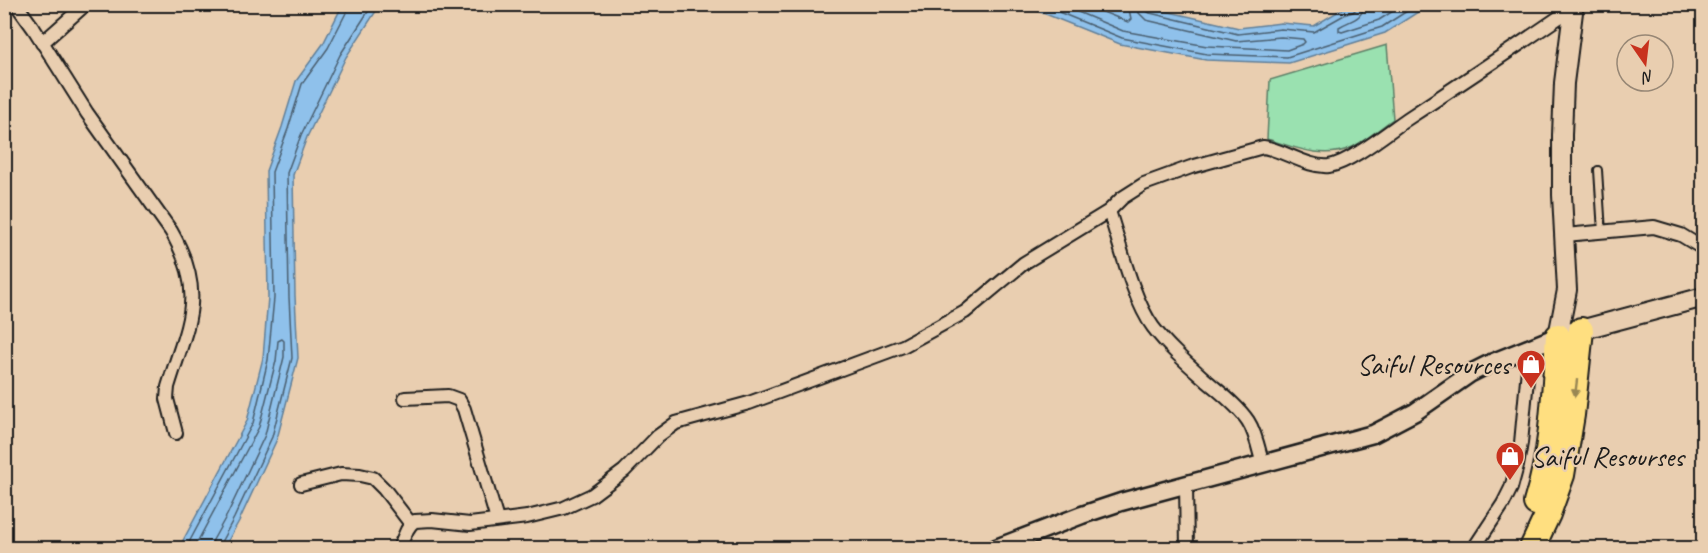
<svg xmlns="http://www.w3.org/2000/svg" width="1708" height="553" font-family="Caveat,sans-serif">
<rect width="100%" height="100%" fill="#e9ceb0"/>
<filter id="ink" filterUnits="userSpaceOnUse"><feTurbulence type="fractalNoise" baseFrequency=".0167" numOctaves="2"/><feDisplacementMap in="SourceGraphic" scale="12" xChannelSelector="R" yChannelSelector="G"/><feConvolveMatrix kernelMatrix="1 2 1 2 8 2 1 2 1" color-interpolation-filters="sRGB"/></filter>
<g filter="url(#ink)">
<!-- green -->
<path fill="#9ae1b0" stroke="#5b7e66" stroke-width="1.5" d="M1387,45L1393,119C1380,128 1364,142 1350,148C1323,160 1294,147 1267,139L1270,80Z"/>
<!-- water -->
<g fill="#8fc1eb" stroke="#617f98" stroke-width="1.5">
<path d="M1372,4L1429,5L1385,33L1289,63L1206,60L1120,44L1023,5H1139L1239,28L1281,23L1314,26L1344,8Z"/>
<path d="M344,5H380L346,57L307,137L293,175L295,296L298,358L277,439L239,521L224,548H179L247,421L263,358L268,297L266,171L282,127L296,81L323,44L340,10Z"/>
</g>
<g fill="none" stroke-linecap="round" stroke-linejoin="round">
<!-- shore -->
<g stroke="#4a5e6f" stroke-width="1.5">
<path d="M1039,4L1122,38L1207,54L1287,57L1382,27L1418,4"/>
<path d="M1059,4L1123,31L1207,46L1287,50L1303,44L1305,42L1303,39L1281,37L1236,41L1146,20L1139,13L1137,4"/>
<path d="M1083,4L1128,22L1131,19L1128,4"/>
<path d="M1144,4L1145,10L1150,13L1238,34L1281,29L1314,32L1346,14L1353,12L1356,9L1357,4"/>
<path d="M1364,4C1363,20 1350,20 1339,27V31L1342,32L1379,20L1404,4"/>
<path d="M186,548L253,423L268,360L274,298L272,172L288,129L302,84L328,48L348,9L349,4"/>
<path d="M194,548L259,427L276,361L278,341L282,339L284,341V357L265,435L227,515L213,540L211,548"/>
<path d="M219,548L220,544L234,518L272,437L292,358L289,297L287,173L301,135L340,55L373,4"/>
</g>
<!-- service casing -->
<g stroke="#1c1c1c" stroke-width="10">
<path id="service" d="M1598,170L1602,232"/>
</g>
<!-- minor casing -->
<g stroke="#1c1c1c" stroke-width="16">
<g id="minor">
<path d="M16,4L34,29L87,113L171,231C208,295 187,324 168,387L167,399L176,433"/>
<path d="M42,43L86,4"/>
<path d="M1109,211C1120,244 1133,300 1153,327C1169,348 1189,365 1208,382C1222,394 1238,406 1248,421C1256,433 1259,451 1263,465"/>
<path d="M1565,235L1654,227L1681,235L1704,249"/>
<path d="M405,398L448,396L459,400L464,409L497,520"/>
<path d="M301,484L341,474L360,475L373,478L384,489L411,524"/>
<path d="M1186,485L1187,548"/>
<path d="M399,548L407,530L411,524L415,521L432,520L470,524L527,517L564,508L592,495L624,471L658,436L676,423L749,403L903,346L965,312L1024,263L1109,211L1122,198L1144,184L1191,167L1263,147C1284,150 1308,168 1329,166C1350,163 1388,132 1407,119C1463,82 1519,45 1574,7"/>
<path d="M1474,548L1503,504L1511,488L1517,466L1521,443L1530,347"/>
</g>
</g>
<!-- tertiary casing -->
<g stroke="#1c1c1c" stroke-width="21">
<path id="tertiary" d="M996,548L1082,515L1121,502L1373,434L1415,412L1471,373L1491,363L1558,336"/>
</g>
<!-- secondary casing -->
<g stroke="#1c1c1c" stroke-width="22">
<path id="secondary" d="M1574,4L1564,83L1562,135V195L1567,290L1558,336L1704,297"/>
</g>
<!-- motorway casing -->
<g stroke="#1c1c1c" stroke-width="28">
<g id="motorway">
<path d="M1536,503C1553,449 1554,393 1558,336"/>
<path d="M1532,548L1548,514L1562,475L1572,415L1581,330"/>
</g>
</g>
<!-- service -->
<use href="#service" stroke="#e9ceb0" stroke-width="6"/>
<!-- minor -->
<use href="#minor" stroke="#e9ceb0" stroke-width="12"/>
<!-- tertiary -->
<use href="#tertiary" stroke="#e9ceb0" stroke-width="16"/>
<!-- secondary -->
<use href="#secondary" stroke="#e9ceb0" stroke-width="18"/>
<!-- motorway -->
<use href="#motorway" stroke="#ffdf80" stroke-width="24"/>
</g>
<!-- one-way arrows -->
<defs><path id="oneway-solid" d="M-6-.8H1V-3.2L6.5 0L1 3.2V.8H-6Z" transform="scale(1.5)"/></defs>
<use fill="#998753" href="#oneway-solid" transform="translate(1576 388) rotate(97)"/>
</g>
<!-- icons -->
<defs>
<g id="shop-pin" transform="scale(1.5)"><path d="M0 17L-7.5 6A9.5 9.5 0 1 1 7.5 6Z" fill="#c8321e" stroke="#e9ceb0"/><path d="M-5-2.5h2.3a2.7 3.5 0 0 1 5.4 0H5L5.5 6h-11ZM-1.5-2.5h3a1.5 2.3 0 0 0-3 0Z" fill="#fff"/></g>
</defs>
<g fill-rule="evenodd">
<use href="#shop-pin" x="1531" y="364"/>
<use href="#shop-pin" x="1510" y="456"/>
</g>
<g text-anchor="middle" stroke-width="4.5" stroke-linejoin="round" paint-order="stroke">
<!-- poi labels -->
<g font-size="28" fill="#1c1c1c" stroke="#e9ceb0" text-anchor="end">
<text x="1510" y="374">Saiful Resources</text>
<text x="1531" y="466" text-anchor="start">Saiful Resourses</text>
</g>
</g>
<!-- margin -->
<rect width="1708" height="553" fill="none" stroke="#e9ceb0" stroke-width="24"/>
<rect x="12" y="12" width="1684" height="529" fill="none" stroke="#1c1c1c" stroke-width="2" filter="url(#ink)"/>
<!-- north arrow -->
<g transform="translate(1645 63) rotate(166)"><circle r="28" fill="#e9ceb0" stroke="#978775" stroke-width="1.5"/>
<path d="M0-4.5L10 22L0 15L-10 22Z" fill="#c8321e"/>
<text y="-9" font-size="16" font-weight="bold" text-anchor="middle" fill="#1c1c1c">N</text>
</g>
</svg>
